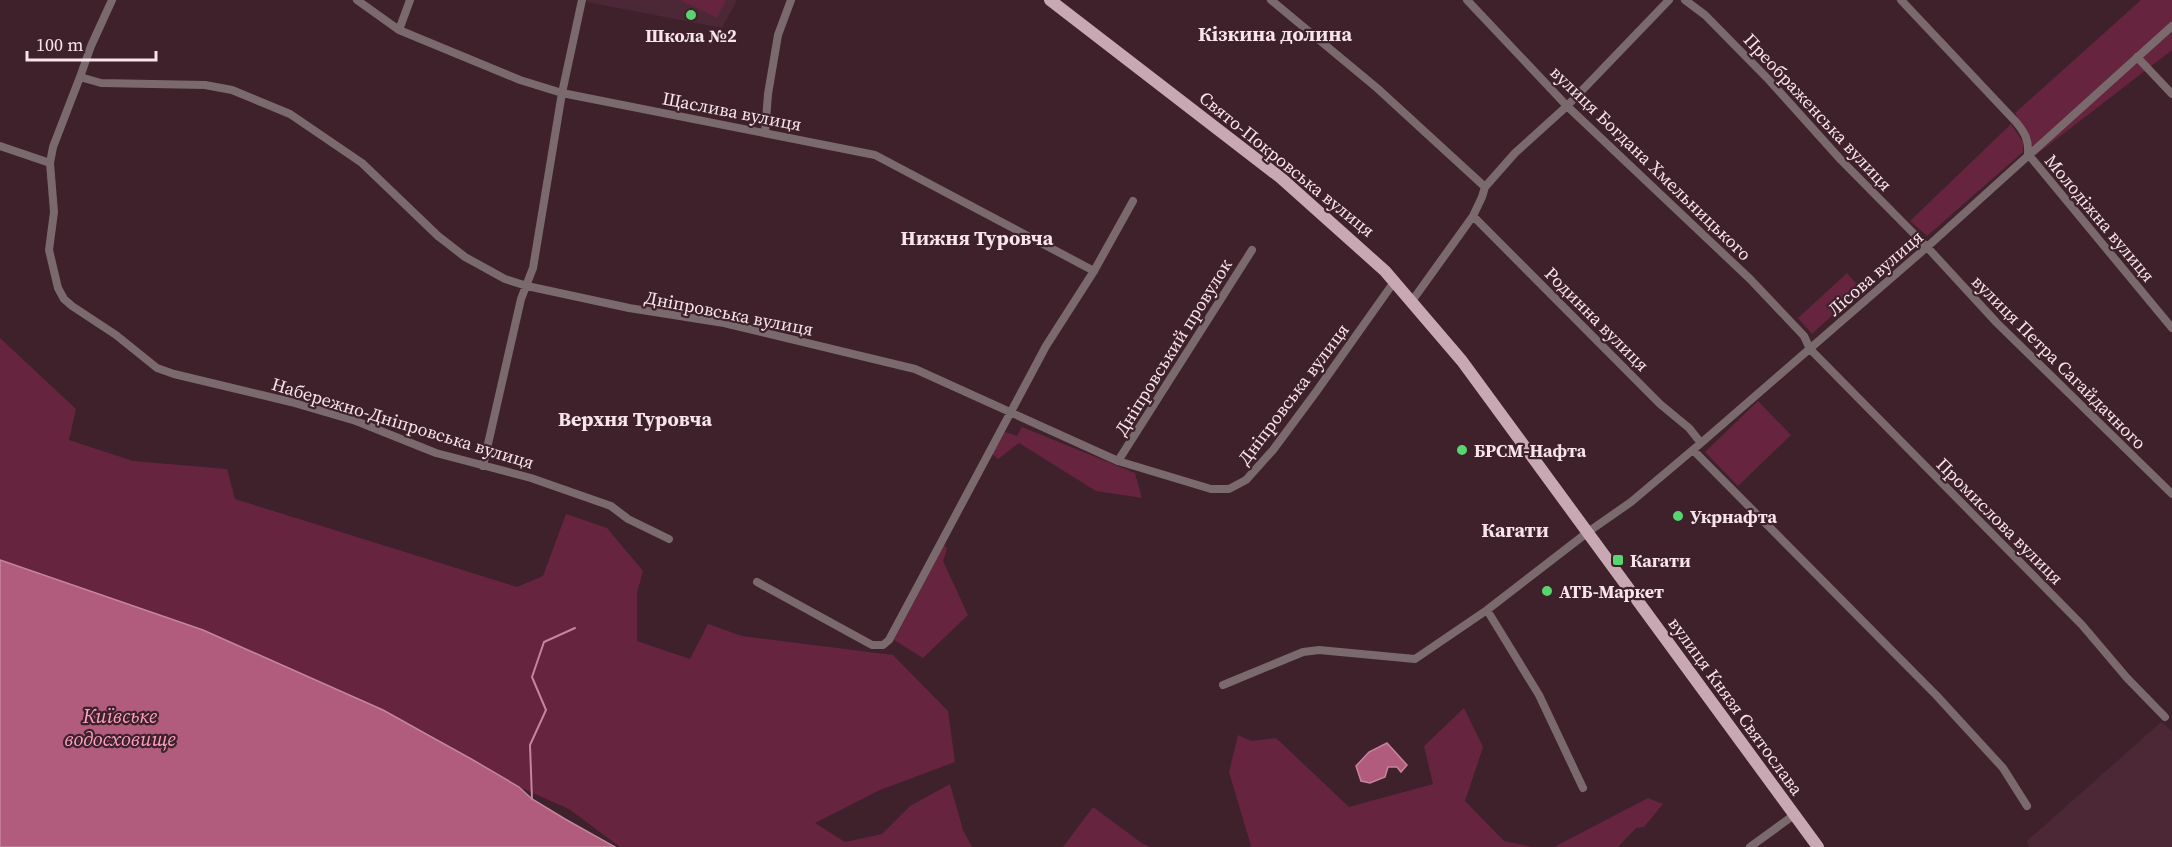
<svg xmlns="http://www.w3.org/2000/svg" width="2172" height="847" viewBox="0 0 2172 847" font-family="'Source Serif 4',serif">
<style>
.built{fill:#4c2836}
.green{fill:#66243f}
.water{fill:#b15c7c;stroke:#c6859d;stroke-width:1.5}
.lines{fill:none;stroke-linecap:round;stroke-linejoin:round}
.stream{stroke:#c6859d;stroke-width:2}
.minor{stroke:#7a6a6e;stroke-width:8}
.primary{stroke:#c8a8b2;stroke-width:12}
.poi-dot{fill:#58d570;stroke:#3e212b;stroke-width:2}
.labels{text-anchor:middle;dominant-baseline:central;stroke-width:4.5;stroke-linejoin:round;paint-order:stroke}
.poi-label{font-size:18px;font-weight:bold;fill:#f8e4ea;stroke:#3e212b;text-anchor:start}
.street-label{font-size:18px;fill:#f8e4ea;stroke:#3e212b}
.neighbourhood-label{font-size:20px;font-weight:bold;fill:#f8e4ea;stroke:#3e212b}
.water-label{font-size:20px;font-style:italic;fill:#ffa2c2;stroke:#3e212b}
</style>
<rect width="100%" height="100%" fill="#3e212b"/>
<!-- built -->
<path class="built" d="M587 0H737L722 28 587 2Z
M2161 722 2172 731V847H2029L2027 841Z"/>
<!-- green -->
<path class="green" d="M680 0H726L717 18Z
M2141 0H2172V50L2037 154 2015 113Z
M2011 124 2023 142V152L1927 236 1910 221Z
M1847 273 1861 289 1812 334 1798 318Z
M0 338 76 409 69 440 133 461 227 469 235 499 517 587 543 576 566 514 607 528 643 571 637 593V641L690 659 708 624 742 636 893 655 948 711 955 762 880 790 815 823 845 842 882 834 910 806 950 784 963 830 972 847H620L569 809 519 787 427 733 342 691 203 630 0 560Z
M1758 401 1791 435 1738 486 1705 452Z
M1022 427 1135 473 1142 498 1096 491 1019 443 998 459 992 454 1005 432 1017 436Z
M944 545 947 549 943 561 968 615 923 658 894 640Z
M1464 708 1483 747 1465 801 1504 841 1533 847H1249L1251 846 1229 772 1238 735 1251 741 1276 738 1349 807 1433 784 1424 746Z
M1648 798 1663 804 1644 827 1636 828 1618 847H1554Z
M1093 807 1143 844 1151 847H1063Z"/>
<!-- water -->
<path class="water" d="M0 560 203 630 383 710 473 760 519 787 532 799 565 819 615 847H0Z
M1387 743 1407 765 1401 772 1397 767H1388L1385 777 1370 783 1361 781 1356 766 1369 752Z"/>
<g class="lines">
<!-- stream -->
<path class="stream" d="M532 799 530 745 546 710 532 677 544 642 575 628"/>
<!-- minor -->
<path class="minor" d="M112 0 91 46 80 77 101 83 205 85 232 90 290 114 362 163 438 236 465 257 505 279 527 286 629 308 724 323 915 369 1118 461 1211 489H1229L1246 480 1273 450 1316 392 1394 282
M357 0 399 30 520 80 562 93 875 155 1094 271
M1271 0 1377 88 1485 187
M1467 0 1567 106 1750 279 1804 336 1810 349 2082 625 2127 678 2165 717
M1685 0 1705 15 1769 80 1841 160 1927 247 1997 323 2172 494
M1901 0 2016 122C2025 133 2029 140 2028 154L2172 328
M399 30 410 0
M2137 57 2172 94
M80 77 53 147 50 163 54 212 49 250 58 288 64 299 72 306 116 335 157 368 174 374 291 402 356 421 436 453 531 478 611 506 628 519 669 539
M765 133 768 94 778 35 791 0
M0 146 50 163
M1473 216 1660 404 1689 428 1701 443
M1412 301 1473 216 1482 197 1485 187 1515 153 1567 106 1669 0
M1693 450 1936 695 2003 768 2027 806
M1118 461 1252 250
M483 466 521 299 533 268 562 93 582 0
M757 582 872 645H883L889 640 1046 346 1094 271 1133 201
M1487 610 1539 695 1583 788
M1223 685 1303 652 1319 650 1415 659 1487 610 1588 532 1631 502 1701 443 1927 247 2172 26
M1750 847 1794 815"/>
<!-- primary -->
<path class="primary" d="M1050 0 1281 178 1385 271 1462 361 1818 847"/>
</g>
<!-- markers -->
<g class="poi-dot">
<circle cx="691" cy="15" r="6"/>
<circle cx="1462" cy="450" r="6"/>
<circle cx="1678" cy="516" r="6"/>
<rect x="1612" y="554" width="12" height="12" rx="3"/>
<circle cx="1547" cy="591" r="6"/>
</g>
<g class="labels">
<!-- poi labels -->
<g class="poi-label">
<text x="691" y="35" text-anchor="middle">Школа №2</text>
<text x="1474" y="450">БРСМ-Нафта</text>
<text x="1690" y="516">Укрнафта</text>
<text x="1630" y="560">Кагати</text>
<text x="1559" y="591">АТБ-Маркет</text>
</g>
<!-- street labels -->
<g class="street-label">
<text transform="translate(732 111) rotate(11)">Щаслива вулиця</text>
<text transform="translate(1818 112) rotate(47)">Преображенська вулиця</text>
<text transform="translate(1651 163) rotate(44)">вулиця Богдана Хмельницького</text>
<text transform="translate(1287 164) rotate(39)">Свято-Покровська вулиця</text>
<text transform="translate(2100 218) rotate(50)">Молодіжна вулиця</text>
<text transform="translate(1875 273) rotate(-41)">Лісова вулиця</text>
<text transform="translate(729 313) rotate(11)">Дніпровська вулиця</text>
<text transform="translate(1597 319) rotate(45)">Родинна вулиця</text>
<text transform="translate(1173 347) rotate(-58)">Дніпровський провулок</text>
<text transform="translate(2059 362) rotate(45)">вулиця Петра Сагайдачного</text>
<text transform="translate(1293 394) rotate(-53)">Дніпровська вулиця</text>
<text transform="translate(403 423) rotate(17)">Набережно-Дніпровська вулиця</text>
<text transform="translate(2000 521) rotate(45)">Промислова вулиця</text>
<text transform="translate(1736 706) rotate(54)">вулиця Князя Святослава</text>
</g>
<!-- neighbourhood labels -->
<g class="neighbourhood-label">
<text x="1275" y="34">Кізкина долина</text>
<text x="977" y="238">Нижня Туровча</text>
<text x="635" y="419">Верхня Туровча</text>
<text x="1515" y="530">Кагати</text>
</g>
<!-- water labels -->
<g class="water-label">
<text x="120" y="716">Київське<tspan x="120" dy="23">водосховище</tspan></text>
</g>
</g>
<!-- scale -->
<path d="M27 51v9h129v-9" fill="none" stroke="#f8e4ea" stroke-width="3"/>
<text x="36" y="51" font-size="18" fill="#f8e4ea" stroke="#3e212b" stroke-width="4.5" paint-order="stroke">100 m</text>
</svg>
